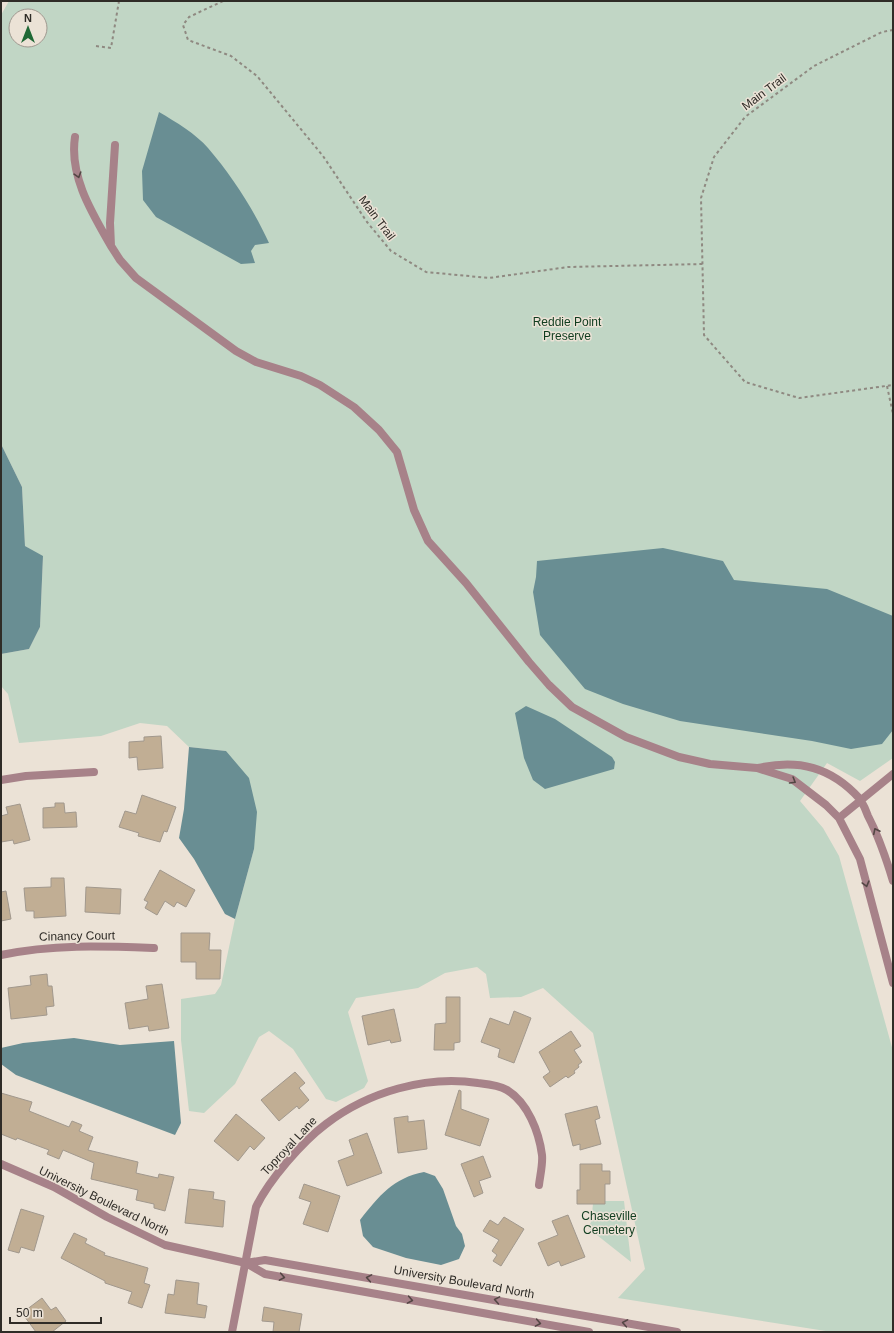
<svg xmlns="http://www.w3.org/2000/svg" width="894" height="1333" viewBox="0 0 894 1333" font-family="Arial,sans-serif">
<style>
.green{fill:#c1d6c5;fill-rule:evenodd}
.water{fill:#698e93}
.building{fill:#c1ae94;stroke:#a1988d}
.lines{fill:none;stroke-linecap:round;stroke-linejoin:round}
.path{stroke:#8f8981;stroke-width:2;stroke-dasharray:3 3;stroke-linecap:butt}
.street{stroke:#a78289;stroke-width:8}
.oneway{stroke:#534644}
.labels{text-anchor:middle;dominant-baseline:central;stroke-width:3;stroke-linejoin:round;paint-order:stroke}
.street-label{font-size:12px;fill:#2f2c27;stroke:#ebe2d6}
.park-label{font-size:12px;fill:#103d1f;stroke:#ebe2d6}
</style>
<rect width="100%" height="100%" fill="#ebe2d6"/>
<!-- green -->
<path class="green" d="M9 1H893V758L860 781 827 763 800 801 823 828 839 856 893 1051V1332H832L618 1298 645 1269 593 1033 543 988 521 997 490 998 486 974 477 967 445 973 418 988 356 998 348 1012 368 1081 364 1088 336 1102 326 1099 293 1049 269 1031 259 1037 235 1084 204 1113 189 1111 181 1040V999L215 994 221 985 235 919 254 849 226 751 189 747 167 726 140 723 101 736 19 743 8 694 1 686V654L29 649 40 627 43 557 25 546 22 487 1 444V15ZM16 16H40V40H16Z
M605 1201H624L631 1262 588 1228 591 1222 593 1204H605Z"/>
<!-- water -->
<path class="water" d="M159 112C176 122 196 134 208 148 232 176 254 210 269 243L255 245 251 251 255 263 241 264 156 217 143 200 142 171Z
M1 444 22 487 25 546 43 556 40 627 29 649 1 654Z
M663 548 723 561 734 580 827 589 893 616V730L882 744 851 749 812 741 680 721 623 704 585 689 540 635 533 592 536 577 537 561Z
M526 706 555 719 612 757 615 762 614 769 545 789 533 780 524 758 515 713Z
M189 747 226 751 249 778 257 812 254 849 235 919 225 914 194 859 179 838 184 809Z
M74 1038 120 1045 174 1041 181 1123 175 1135 16 1075 1 1064V1048L23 1043Z
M424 1172 435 1176 443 1189 456 1226 462 1234 465 1246 459 1259 441 1265 406 1258 373 1247 363 1236 360 1220C379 1196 393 1178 424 1172Z"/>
<!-- building -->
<path class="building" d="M161 736 163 768 138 770 137 757 129 758V742L144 741V737Z
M142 795 176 807 167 832 164 831 160 842 138 836 139 833 119 827 125 811 136 814Z
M55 803H64L65 813 76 812 77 827 43 828V808L55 807Z
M20 804 30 840 14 844 13 840 1 842V816L8 814 6 807Z
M160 870 195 890 186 907 177 902 174 907 165 901 157 915 145 908 148 902 144 900Z
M51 878H64L66 916 34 918V911H26L24 888 51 887Z
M86 887 121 889 120 914 85 912Z
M6 891 11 919 1 921V892Z
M181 933H210L209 950H221L220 979H196V962H181Z
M47 974 48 986H52L54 1006 46 1007 47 1015 11 1019 8 988 31 985 30 976Z
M162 984 169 1028 149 1031 148 1026 129 1029 125 1003 148 999 146 986Z
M446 997H460V1042L454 1043V1050H434L435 1024 446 1023Z
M394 1009 401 1041 391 1043 390 1040 368 1045 362 1016Z
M514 1011 531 1018 514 1063 498 1057 500 1049 481 1042 490 1018 509 1025Z
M571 1031 581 1046 574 1050 582 1062 578 1065 579 1067 574 1071 575 1073 568 1078 566 1076 550 1087 543 1077 550 1072 539 1052Z
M295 1072 305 1083 299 1088 309 1100 299 1109 297 1106 279 1121 261 1100Z
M459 1090 461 1091V1109L489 1119 480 1146 445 1135Z
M1 1093 32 1102 29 1111 69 1127 72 1121 82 1125 79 1131 93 1137 88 1150 138 1162 136 1173 158 1178 159 1174 174 1177 165 1211 154 1208V1204L136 1200 138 1190 91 1179 94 1163 63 1150 59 1159 47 1154 49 1150 17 1138 16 1140 1 1134Z
M597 1106 600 1118 595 1120 601 1144 580 1150V1144L573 1146 565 1114Z
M236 1114 265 1138 254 1150 250 1146 238 1161 214 1141Z
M408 1116V1122L424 1120 427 1149 398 1153 394 1118Z
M367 1133 382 1173 347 1186 338 1161 354 1155 349 1140Z
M483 1156 491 1177 479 1181 483 1193 474 1197 461 1164Z
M580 1164H602V1171H610V1184H605V1204H577V1190H580Z
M304 1184 340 1196 328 1232 303 1224 311 1202 299 1198Z
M189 1189 214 1192 213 1199 225 1201 223 1227 185 1223Z
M21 1209 44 1216 34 1251 21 1247 19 1253 8 1250Z
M568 1215 585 1257 561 1266 559 1261 548 1266 538 1243 558 1235 552 1221Z
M504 1217 524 1229 501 1266 493 1261 497 1255 492 1251 499 1240 483 1231 490 1220 498 1225Z
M74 1233 87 1239 85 1243 105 1253 104 1255 148 1268 144 1283 150 1285 142 1308 128 1303 132 1292 105 1283V1281L61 1258Z
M176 1280 199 1283 197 1304 207 1306 205 1318 165 1313 168 1294 174 1295Z
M42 1298 51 1310 56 1307 66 1321 52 1332H36L22 1313Z
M264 1307 302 1314 299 1332H273L274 1322 262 1321Z"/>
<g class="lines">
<!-- path -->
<path class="path" d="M223 1 189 17 183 25 188 40 231 56 257 76 323 156 367 222 391 251 426 272 489 278 568 267 703 264
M893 30 882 32 814 66 745 117 714 157 701 198 704 335 745 382 799 398 893 385
M96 46 111 48 119 1
M887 386 893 414"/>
<!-- street -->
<path class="street" d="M75 137C69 176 92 213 111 246L110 223 115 145
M111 246 120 260 136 278 236 351 256 362 301 376 320 385 354 407 379 430 397 452 414 510 428 541 466 583 529 662 549 685 572 707 626 737 679 757 710 764 757 768 792 779 826 805 839 818 860 859 893 983
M758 768C799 759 831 767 860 799 863 804 866 810 868 816 879 837 886 858 893 881
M1 780 26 776 94 772
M839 818 893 774
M1 955C52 944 102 946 154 948
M1 1164 54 1187 107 1217 165 1245 246 1263 265 1274 589 1332
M246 1263 265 1260 677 1332
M232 1332 256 1207C269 1180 302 1142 326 1124 368 1092 426 1075 478 1083 487 1084 499 1085 507 1090 528 1103 539 1132 542 1155 543 1164 540 1176 539 1185"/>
</g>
<!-- one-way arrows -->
<defs><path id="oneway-chevron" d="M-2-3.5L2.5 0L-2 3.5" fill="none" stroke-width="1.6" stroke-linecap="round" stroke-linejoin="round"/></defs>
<g class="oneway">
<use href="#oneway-chevron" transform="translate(78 175) rotate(73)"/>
<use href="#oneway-chevron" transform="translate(793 781) rotate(31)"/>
<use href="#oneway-chevron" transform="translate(876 831) rotate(-116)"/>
<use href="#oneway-chevron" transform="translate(866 884) rotate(75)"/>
<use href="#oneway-chevron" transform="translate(282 1277) rotate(10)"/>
<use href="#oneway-chevron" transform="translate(369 1278) rotate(-170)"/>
<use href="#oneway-chevron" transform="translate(410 1300) rotate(10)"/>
<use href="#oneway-chevron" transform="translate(497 1300) rotate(-170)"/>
<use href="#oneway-chevron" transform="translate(538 1323) rotate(10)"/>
<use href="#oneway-chevron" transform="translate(625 1323) rotate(-170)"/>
</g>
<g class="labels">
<!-- street labels -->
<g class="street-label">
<text transform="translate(764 92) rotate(-37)">Main Trail</text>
<text transform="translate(377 218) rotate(53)">Main Trail</text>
<text transform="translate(77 936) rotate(-1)">Cinancy Court</text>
<text transform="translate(289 1146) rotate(-47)">Toproyal Lane</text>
<text transform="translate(104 1201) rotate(26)">University Boulevard North</text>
<text transform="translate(464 1282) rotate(10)">University Boulevard North</text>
</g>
<!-- park labels -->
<g class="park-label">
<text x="567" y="322">Reddie Point<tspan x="567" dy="14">Preserve</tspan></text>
<text x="609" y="1216">Chaseville<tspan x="609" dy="14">Cemetery</tspan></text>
</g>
</g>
<!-- border -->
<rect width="894" height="1333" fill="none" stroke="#2f2c27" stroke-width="4"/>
<!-- north arrow -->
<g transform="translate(28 28)"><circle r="19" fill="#ebe2d6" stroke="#a09990"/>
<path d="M0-3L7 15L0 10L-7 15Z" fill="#1f6835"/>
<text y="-6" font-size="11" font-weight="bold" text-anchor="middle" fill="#2f2c27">N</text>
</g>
<!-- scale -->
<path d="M10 1317v6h91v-6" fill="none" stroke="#2f2c27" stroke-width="2"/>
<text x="16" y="1317" font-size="12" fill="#2f2c27" stroke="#ebe2d6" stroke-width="3" paint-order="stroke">50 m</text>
</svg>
